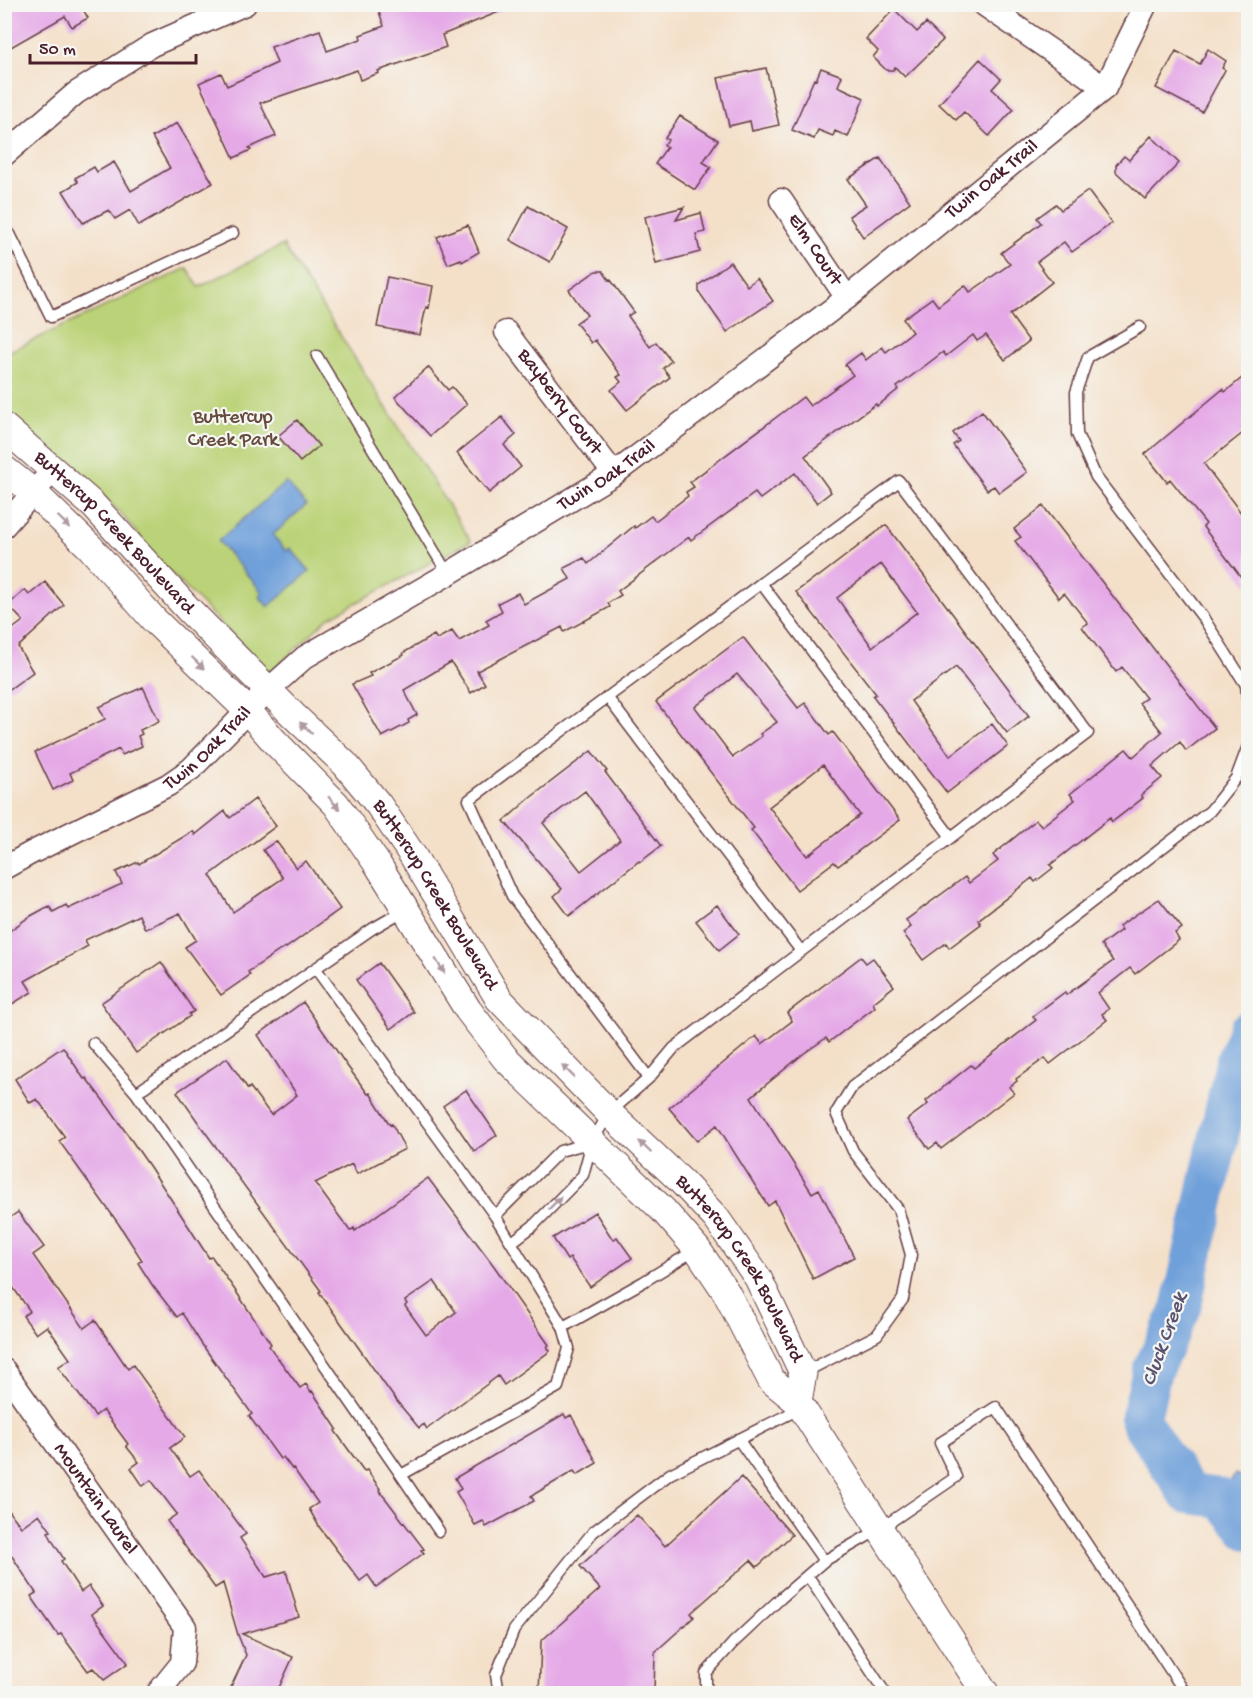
<svg xmlns="http://www.w3.org/2000/svg" width="1253" height="1698" viewBox="0 0 1253 1698" font-family="'Gochi Hand',sans-serif">
<style>
.green{fill:#bbd378;stroke:#827952;stroke-width:1.5}
.water{fill:#70a0da;stroke:#5d6082;stroke-width:1.5}
.lines{fill:none;stroke-linecap:round;stroke-linejoin:round}
.river{stroke:#70a0da;stroke-width:40}
.building{fill:#e5a9e7;fill-rule:evenodd}
.service-casing{stroke:#643c43;stroke-width:13}
.minor-casing{stroke:#643c43;stroke-width:25}
.tertiary-casing{stroke:#643c43;stroke-width:29}
.service{stroke:#fff;stroke-width:10}
.minor{stroke:#fff;stroke-width:22}
.tertiary{stroke:#fff;stroke-width:27}
.oneway{fill:#ae9aa0}
.labels{text-anchor:middle;dominant-baseline:central;stroke-width:4.5;stroke-linejoin:round;paint-order:stroke}
.street-label{font-size:20px;fill:#4a1f2b;stroke:#f6f6f2}
.park-label{font-size:20px;fill:#664c3e;stroke:#f6f6f2}
.water-label{font-size:21px;font-style:italic;fill:#595371;stroke:#f6f6f2}
</style>
<rect width="100%" height="100%" fill="#f6f6f2"/>
<filter id="ink" filterUnits="userSpaceOnUse"><feTurbulence type="fractalNoise" baseFrequency=".0167" numOctaves="2"/><feDisplacementMap in="SourceGraphic" scale="12" xChannelSelector="R" yChannelSelector="G"/><feConvolveMatrix kernelMatrix="1 2 1 2 8 2 1 2 1" color-interpolation-filters="sRGB"/></filter>
<filter id="wash" filterUnits="userSpaceOnUse"><feTurbulence type="fractalNoise" baseFrequency=".008" numOctaves="4" result="noise"/><feDisplacementMap in="SourceGraphic" scale="24" xChannelSelector="R" yChannelSelector="G"/><feGaussianBlur stdDeviation="1.35" result="paint"/><feColorMatrix in="noise" values="0 0 0 0 0 0 0 0 0 0 0 0 0 0 0 0 0 1.4 0 .05"/><feComposite in="paint" operator="in"/></filter>
<g filter="url(#wash)">
<rect width="100%" height="100%" fill="#f4e0c9"/>
<!-- green -->
<path class="green" d="M283 245 471 541 328 618 270 673 165 567 121 514 88 480 5 411 4 354 187 268 199 287Z"/>
<!-- water -->
<path class="water" d="M286 482 306 505 273 535 286 551 290 548 310 571 268 607 259 596 262 592 218 541Z
M1235 1474 1248 1480V1545L1221 1498Z"/>
<g class="lines">
<!-- river -->
<path class="river" d="M1248 1031 1235 1063 1181 1309 1152 1371 1140 1421 1189 1494 1221 1498 1248 1530"/>
</g>
<g id="blocks">
<!-- building -->
<path class="building" d="M4 4H84L81 6 88 18 72 27 65 16 4 51Z
M390 4 516 5 442 35 446 47 378 71 379 73 360 80 357 70 260 103 276 136 249 148 251 150 234 158 199 83 221 73 227 86 277 63 271 47 320 30 327 51 361 39 360 35 384 26 378 9Z
M894 9 917 32 926 23 943 40 905 77 895 67 893 70H886L873 57 878 51 866 39Z
M1208 49 1226 61 1222 68 1225 70 1202 112 1156 88 1176 51 1200 64Z
M980 59 1001 79 992 89 1014 109 989 136 964 112 956 120 939 104Z
M766 68 779 125 752 131 750 121 729 126 718 78Z
M821 68 842 76 838 86 864 98 848 137 835 131 833 136 818 130 814 139 792 130 814 79 816 80Z
M680 116 718 140 703 162 711 167 695 190 655 164 667 147 664 145 668 140 665 138Z
M177 123 213 183 139 226 130 210 115 219 109 210 83 223 63 191 78 182 75 178 94 167 97 172 114 162 131 191 170 168 152 137Z
M1151 136 1179 163 1145 199 1116 172V165L1124 156 1129 160Z
M880 158 910 202 863 237 849 216 866 205 848 179Z
M1088 191 1112 223 1072 252 1064 242 1037 262 1052 282 1010 315 1029 341 1005 360 986 335 977 341 973 335 946 356 943 352 897 387 899 389 877 406 876 404 805 456 831 492 817 503 795 473 760 499 755 493 691 540 689 537 618 591 621 595 608 603 610 607 564 632 562 627 477 671 485 684 471 693 451 662 404 690 417 715 408 720 409 723 382 737 352 684 371 676 369 673 404 655 403 653 434 635 437 639 452 631 459 641 489 625 486 620 502 611 498 603 518 593 524 604 570 579 564 568 584 558 588 564 634 526 635 528 651 516 655 521 688 496 686 492 694 487 690 482 778 416 803 397 810 406 853 375 845 365 861 353 866 360 882 347 886 352 912 332 903 319 932 298 938 306 965 285 970 292 1010 264 1001 253 1041 223 1037 218 1056 204 1061 210Z
M528 206 568 229 550 262 510 240Z
M684 207 676 220 701 213 705 232 696 234 700 252 656 264 645 217Z
M468 225 479 252 462 262 461 259 448 264 437 237Z
M730 262 747 286 757 278 773 301 727 332 699 292V285Z
M596 271H603L609 280 610 279 634 312 628 316 650 347 656 342 671 361 663 368 670 377 627 410 611 390 621 382 617 377 621 375 595 340 591 343 576 323 587 315 569 290Z
M387 277 433 286 429 308 426 307 420 335 377 327Z
M428 367 448 390 452 387 467 404 430 436 395 397Z
M1248 373V429L1204 464 1248 522V586L1203 527 1206 524 1170 479 1167 482 1145 454 1223 389 1225 392Z
M982 411 1027 472 999 493 994 486 987 490 953 445 959 441 953 433Z
M502 417 516 435 504 445 521 467 489 493 457 453Z
M297 420 319 446 300 462 278 436Z
M1043 506 1215 728 1186 751 1180 742 1152 766 1162 778 1141 795 1143 798 1112 822 1110 818 1050 865 1053 868 1035 882 1032 878 978 920 981 924 949 948 946 943 923 960 903 933 911 927 906 920 965 877 969 883 998 861 993 855 1036 820 1042 826 1075 800 1070 794 1126 749 1133 757 1162 732 1139 703 1146 698 1122 667 1116 672 1082 627 1088 623 1064 593 1059 598 1015 541 1021 537 1014 529Z
M886 525 1029 716 1007 733 956 667 911 701 950 756 992 724 1008 746 947 793 873 696 876 694 796 592 817 576 818 577ZM881 564 917 612 872 647 837 598Z
M45 582 64 605 18 647 33 672 4 693V629L7 633 23 621 8 605 25 590 29 595Z
M743 637 798 708 805 703 829 735 833 732 900 820 838 866 834 862 797 890 751 830 754 828 656 702ZM737 674 777 722 760 734 762 736 733 757 695 707ZM823 765 860 815 807 856 769 807Z
M143 687 159 721 140 730 142 734 138 736 142 746 122 755 119 749 70 773 73 780 53 790 35 752 105 719 99 707Z
M591 751 607 771 605 772 661 846 640 862 639 861 569 916 554 896 562 889 504 821 530 798ZM585 791 620 840 581 871 543 823Z
M255 799 276 826 210 875 233 912 283 878 263 850 276 841 296 868 306 861 340 909 286 948 285 947 248 972 250 975 221 995 185 947 196 940 180 913 145 929 139 915 85 940 88 946 25 981 32 992 4 1009V935L29 917 49 906 53 912 66 905 68 909 122 884 116 872 138 862 139 864 193 831 195 835 225 811 230 818Z
M1159 899 1182 928 1175 933 1179 940 1135 974 1130 968 1098 993 1109 1009 1102 1014 1107 1020 1050 1064 1045 1058 1016 1079 1017 1081 1009 1087 1014 1093 941 1149 937 1143 929 1149 907 1120 928 1104 926 1101 971 1065 974 1068 1036 1020 1033 1016 1065 992 1066 995 1113 961 1101 945 1121 930 1119 926Z
M717 905 739 934 719 950 696 921Z
M861 957 866 963 873 958 894 986 873 1003 875 1007 829 1042 826 1038 803 1054 751 1097 812 1193 819 1189 854 1257 813 1279 775 1201 768 1206 717 1125 697 1141 669 1108 756 1036 762 1044 792 1021 787 1013Z
M161 962 194 1011 189 1014 190 1016 136 1053 101 1003Z
M379 963 414 1012 391 1029 356 980Z
M303 1002 345 1063 368 1094 370 1093 390 1125 392 1124 405 1149 357 1174 352 1164 315 1183 350 1231 354 1228 355 1231 428 1178 494 1266 549 1345 547 1347 550 1351 504 1385 498 1376 427 1429 424 1424 419 1428 395 1399 336 1316 319 1292 321 1291 200 1125 177 1092 227 1058 248 1089 250 1087 271 1115 297 1095 258 1035ZM434 1281 456 1312 426 1335 405 1306 407 1304 405 1301Z
M63 1047 84 1079 86 1078 109 1108 150 1167 209 1258 212 1257 239 1296 271 1344 269 1346 300 1388 306 1384 311 1392 312 1391 337 1429 335 1431 364 1471 367 1470 380 1489 379 1490 424 1549 421 1550 424 1553 376 1587 368 1575 360 1581 320 1528 309 1509 318 1503 293 1468 292 1469 283 1457 280 1459 249 1416 252 1414 201 1343 182 1313 177 1317 153 1286 138 1263 142 1260 118 1223 59 1141 65 1137 37 1099 30 1103 15 1079Z
M466 1090 497 1135 474 1151 443 1106Z
M18 1212 44 1247 33 1255 84 1328 95 1320 128 1369 133 1365 185 1437 170 1448 190 1476 199 1470 246 1534 240 1538 266 1577 286 1571 299 1617 242 1634 293 1657 276 1694H245L231 1687 246 1655 238 1635 223 1583 215 1588 167 1521 177 1514 151 1480 143 1486 131 1468 139 1462 126 1446 128 1444 103 1410 95 1416 58 1367 70 1359 47 1326 36 1334 23 1316 30 1311 4 1275V1222Z
M595 1212 613 1240 617 1237 632 1258 590 1287 570 1258 567 1260 553 1238Z
M564 1414 566 1418 571 1415 597 1463 577 1475 574 1471 572 1472 531 1496 534 1501 486 1527 483 1521 475 1525 456 1492 461 1489 455 1478Z
M741 1477 792 1535 757 1567 751 1560 691 1613 694 1617 655 1652 654 1694H539L541 1641 600 1589 580 1566 637 1515 665 1546Z
M4 1504 21 1527 39 1514 51 1531 48 1532 53 1542 64 1559 61 1561 81 1592 89 1586 103 1606 92 1614 128 1663 104 1680 93 1668 88 1671 61 1634 58 1635 31 1596 36 1593 4 1544Z"/>
</g>
</g>
<g filter="url(#ink)">
<use href="#blocks" fill-opacity="0" stroke="#643c43" stroke-width="1.5"/>
<g class="lines">
<defs>
<path id="service" d="M4 231 10 234 51 317 233 233
M1140 327 1088 357 1076 392 1077 434 1096 477 1204 619 1246 685 1248 705
M317 356 448 574
M761 583 951 837
M607 697 801 951
M316 969 495 1216 563 1327 569 1348 558 1387 401 1475 136 1093 372 929 405 910
M93 1043 136 1093
M495 1216 560 1151 589 1143
M512 1242 533 1226 583 1175 592 1142 609 1113 649 1078 674 1048 1088 733 899 481 469 800 512 896 649 1078
M563 1327 643 1282 697 1249
M803 1373 877 1335 903 1299 911 1255 898 1209 853 1151 836 1113 852 1087 1210 811 1236 778 1248 746
M738 1439 824 1561
M401 1475 439 1531
M808 1576 886 1694
M499 1694 496 1675 514 1630 593 1532 670 1474 801 1408
M706 1694V1673L733 1643 781 1598 824 1561 880 1529 956 1477 940 1443 996 1407 1186 1694"/>
<g id="minor">
<path d="M983 4 1105 88"/>
<path d="M4 155 76 93 152 45 245 4"/>
<path id="s1" d="M781 200 847 298"/>
<path id="s2" d="M506 332 614 474"/>
<path d="M4 526 54 469"/>
<path id="s3" d="M4 868 31 853 168 785 191 769 268 690 305 657 448 574 614 474 847 298 1105 88 1146 4"/>
<path id="s4" d="M4 1370 185 1627 182 1663 157 1694"/>
</g>
<g id="tertiary">
<path id="s5" d="M4 427 93 505 188 609 293 715 345 764 378 804 413 856 499 999 609 1113 681 1181 716 1218 758 1278 803 1373 798 1402"/>
<path d="M4 469 33 492 90 547 154 620 248 711 274 741 336 804 378 865 468 1010 505 1058 664 1211 697 1249 726 1292 771 1380 798 1402 986 1694"/>
</g>
</defs>
<!-- service casing -->
<use href="#service" class="service-casing"/>
<!-- minor casing -->
<use href="#minor" class="minor-casing"/>
<!-- tertiary casing -->
<use href="#tertiary" class="tertiary-casing"/>
<!-- service -->
<use href="#service" class="service"/>
<!-- minor -->
<use href="#minor" class="minor"/>
<!-- tertiary -->
<use href="#tertiary" class="tertiary"/>
</g>
<!-- one-way arrows -->
<defs><path id="oneway-solid" d="M-6-.8H1V-3.2L6.5 0L1 3.2V.8H-6Z" transform="scale(1.5)"/></defs>
<g class="oneway">
<use href="#oneway-solid" transform="translate(64 522) rotate(44)"/>
<use href="#oneway-solid" transform="translate(198 663) rotate(44)"/>
<use href="#oneway-solid" transform="translate(306 728) rotate(-137)"/>
<use href="#oneway-solid" transform="translate(334 803) rotate(49)"/>
<use href="#oneway-solid" transform="translate(440 966) rotate(58)"/>
<use href="#oneway-solid" transform="translate(568 1071) rotate(-135)"/>
<use href="#oneway-solid" transform="translate(645 1147) rotate(-136)"/>
<use href="#oneway-solid" transform="translate(555 1203) rotate(-45)"/>
</g>
</g>
<g class="labels">
<!-- street labels -->
<g class="street-label">
<text stroke="none"><textPath href="#s3" startOffset="1210">Twin Oak Trail</textPath></text>
<text stroke="none"><textPath href="#s1" startOffset="60">Elm Court</textPath></text>
<text stroke="none"><textPath href="#s2" startOffset="88">Bayberry Court</textPath></text>
<text stroke="none"><textPath href="#s3" startOffset="724">Twin Oak Trail</textPath></text>
<text stroke="none"><textPath href="#s5" startOffset="153">Buttercup Creek Boulevard</textPath></text>
<text stroke="none"><textPath href="#s3" startOffset="238">Twin Oak Trail</textPath></text>
<text stroke="none"><textPath href="#s5" startOffset="639">Buttercup Creek Boulevard</textPath></text>
<text stroke="none"><textPath href="#s5" startOffset="1125">Buttercup Creek Boulevard</textPath></text>
<text stroke="none"><textPath href="#s4" startOffset="158">Mountain Laurel</textPath></text>
</g>
<!-- park labels -->
<g class="park-label">
<text x="233" y="418">Buttercup<tspan x="233" dy="23">Creek Park</tspan></text>
</g>
<!-- water labels -->
<g class="water-label">
<text transform="translate(1166 1340) rotate(-70)">Cluck Creek</text>
</g>
</g>
<!-- margin -->
<rect width="1253" height="1698" fill="none" stroke="#f6f6f2" stroke-width="24"/>
<!-- scale -->
<path d="M30 54v9h166v-9" fill="none" stroke="#4a1f2b" stroke-width="3"/>
<text x="39" y="54" font-size="18" fill="#4a1f2b" stroke="#f6f6f2" stroke-width="4.5" paint-order="stroke">50 m</text>
</svg>
